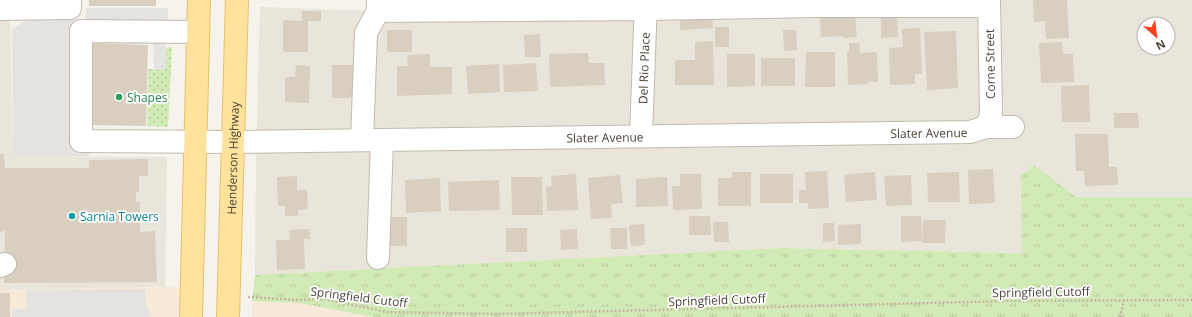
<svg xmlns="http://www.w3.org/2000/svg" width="1192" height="317" viewBox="0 0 1192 317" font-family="'Open Sans',sans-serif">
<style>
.residential{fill:#eae5da;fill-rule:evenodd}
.commercial{fill:#f7ead8}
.grass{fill:url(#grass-dots)}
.park{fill:url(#park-tufts)}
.parking{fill:#e5e3e0}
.building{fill:#d8cfc1}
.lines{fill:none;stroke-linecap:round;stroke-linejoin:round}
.minor-casing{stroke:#c2bbae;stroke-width:24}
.major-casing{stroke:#e6c16a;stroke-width:24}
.path{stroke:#c4b79f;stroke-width:2.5;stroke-dasharray:2 2;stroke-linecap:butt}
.minor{stroke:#fff;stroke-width:22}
.major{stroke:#ffe39c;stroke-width:22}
.leisure-dot{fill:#2e9e5b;stroke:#fff;stroke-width:1.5}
.culture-dot{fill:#0f9aa8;stroke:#fff;stroke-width:1.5}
.labels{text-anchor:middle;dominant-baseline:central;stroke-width:3.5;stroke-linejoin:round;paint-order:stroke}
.street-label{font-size:12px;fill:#4b4439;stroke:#fff}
.leisure-label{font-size:12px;fill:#27864d;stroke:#fff;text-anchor:start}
.culture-label{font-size:12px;fill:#0d838f;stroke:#fff;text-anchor:start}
</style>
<defs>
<pattern id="grass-dots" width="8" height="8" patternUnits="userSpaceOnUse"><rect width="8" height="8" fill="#d2eab5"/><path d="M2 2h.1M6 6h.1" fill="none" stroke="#b6ca9c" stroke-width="1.8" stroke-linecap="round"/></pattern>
<pattern id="park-tufts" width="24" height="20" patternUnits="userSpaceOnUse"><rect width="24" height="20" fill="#d2eab5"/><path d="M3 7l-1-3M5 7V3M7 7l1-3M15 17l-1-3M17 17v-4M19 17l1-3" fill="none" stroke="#b6ca9c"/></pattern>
</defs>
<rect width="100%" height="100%" fill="#f6f3ec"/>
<!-- residential -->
<path class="residential" d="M0 0 10 17 13 156 167 157 165 287 0 290Z
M530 0H1192V197H1076L1034 165 1021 175 1023 253 779 248 255 275 256 162 260 7 378 11ZM1144 24H1168V48H1144Z"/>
<!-- commercial -->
<path class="commercial" d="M182 287V317H0V290Z
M252 301 299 303 373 317H252Z"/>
<!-- grass -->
<path class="grass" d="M172 47 168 127 147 126 148 69 165 70 166 48Z"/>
<!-- park -->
<path class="park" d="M1034 165 1076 197H1192V317H373L299 303 252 301 255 275 779 248 1022 253 1021 175Z"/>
<!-- parking -->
<path class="parking" d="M86 8H168L165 70H154L153 44 93 43 89 156H13L12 29 27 20H85Z
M145 289 146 304 152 317H12V309H26V290Z"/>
<!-- building -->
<path class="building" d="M89 0H156V6H89Z
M1033 0H1067L1069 38 1046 39 1045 21 1034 22Z
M302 11H321V21H308V52H283V20L302 21Z
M712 14 713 28 680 30V16Z
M881 15H897L898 37 881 38Z
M855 16 857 37 843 38V36L821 37 820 18Z
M715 27H729V47H715Z
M920 28 922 74H915V84L890 85 889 48 903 47 902 29Z
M387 30H412V52H387Z
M783 30H796L797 50 784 51Z
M956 31 958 88 927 90 924 32Z
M540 34 541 57H525L524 35Z
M713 41 714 85H675V60H695V42Z
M1062 42 1063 54H1073L1074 82 1041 83 1039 43Z
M93 43 148 45 146 126 91 125Z
M849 43H859L860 53 877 52 878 82H868V84L848 85 847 52 849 51Z
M806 52H835V87H805Z
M588 53 589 63H604L605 85 550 87 549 54Z
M430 54V67H452V94L397 96V66H408L407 55Z
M727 54H755V86L727 87Z
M761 58H795V86H761Z
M536 63 538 91 504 92 503 65Z
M499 64 500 92 468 94 466 66Z
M296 65 310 66 309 103 285 102V77H295Z
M332 65H355V98H332Z
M1089 85 1090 122H1062L1061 86Z
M1114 113H1138L1139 128H1114Z
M1075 134H1108L1109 167H1117L1118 185 1085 186 1084 171H1076Z
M0 154H4L5 168H89V160L148 159V176H139V192H136V202H140V232L155 231 157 282 4 283 5 231 0 232Z
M993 169 995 203 969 204 968 170Z
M827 171 829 208 808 209V203H799V190H806L805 172Z
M732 172H751V206H718V178H731Z
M875 172 877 200 846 202 844 175Z
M959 172 960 202H928L927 173Z
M576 174 578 210 547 211 546 187 552 186 551 176Z
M680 174H701L702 209 673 210 672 186H680Z
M760 174H793V203H760Z
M620 175 623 203 611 204 612 218 591 219 588 178Z
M911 175 912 205 886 206 884 176Z
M297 176V190H307L308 209 298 210V216H285V206H278L277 177Z
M511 177H542L543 215H512Z
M667 177 668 206 636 207V179Z
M440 178 441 211 406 213 405 180Z
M499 180 500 210 449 211 448 182Z
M689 216H710L711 235H689Z
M901 216H921L922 241 901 242Z
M390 217H407V246H390Z
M923 220H946L945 243H922Z
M713 222H728L729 242H714Z
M823 223H834L835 241 823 242Z
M644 224 645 245 631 246 629 225Z
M861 224V244L838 245V225Z
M506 228H527V252H506Z
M610 228H627V249H611Z
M310 229V239H304L305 269 277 270 276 240H290L289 230Z
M577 229 578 249 561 250 560 230Z
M0 293H10V317H0Z"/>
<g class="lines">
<defs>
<g id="minor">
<path d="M378 0V11L646 9 816 6H989"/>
<path d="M0 9 70 8V0"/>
<path id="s1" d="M198 32 81 31V141L233 142 970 132 986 127H1013"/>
<path d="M986 127 991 115 989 0"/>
<path id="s2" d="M641 136 646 0"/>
<path d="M362 140 366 33 378 11"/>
<path d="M378 258 382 140"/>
<path d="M0 266 5 264"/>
</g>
<g id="major">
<path d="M191 317 199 0"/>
<path id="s3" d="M228 317 237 0"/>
</g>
</defs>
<!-- minor casing -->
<use href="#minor" class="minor-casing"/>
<!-- major casing -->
<use href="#major" class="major-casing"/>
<!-- path -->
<path class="path" d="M248 297 296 300 324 299 387 312 497 314 1007 301 1192 300
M1120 317 1124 300"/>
<!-- minor -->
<use href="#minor" class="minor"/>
<!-- major -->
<use href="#major" class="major"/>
</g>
<!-- markers -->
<circle class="leisure-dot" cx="119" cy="97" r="4"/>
<circle class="culture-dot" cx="72" cy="216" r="4"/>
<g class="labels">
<!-- street labels -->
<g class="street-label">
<text transform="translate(990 64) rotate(-91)">Corne Street</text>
<text stroke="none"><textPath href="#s2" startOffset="68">Del Rio Place</textPath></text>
<text stroke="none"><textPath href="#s1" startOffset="1075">Slater Avenue</textPath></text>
<text stroke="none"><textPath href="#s1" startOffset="751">Slater Avenue</textPath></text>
<text stroke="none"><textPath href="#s3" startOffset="159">Henderson Highway</textPath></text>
<text transform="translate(1041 292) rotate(-1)">Springfield Cutoff</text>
<text transform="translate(359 297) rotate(7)">Springfield Cutoff</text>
<text transform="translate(717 300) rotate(-2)">Springfield Cutoff</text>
</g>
<!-- leisure labels -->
<g class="leisure-label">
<text x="127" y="97">Shapes</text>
</g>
<!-- culture labels -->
<g class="culture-label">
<text x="80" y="216">Sarnia Towers</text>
</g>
</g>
<!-- north arrow -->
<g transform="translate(1156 36) rotate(152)"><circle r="19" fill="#ffffff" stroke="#b7b4b0"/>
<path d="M0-3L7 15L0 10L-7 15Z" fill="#fc3f1d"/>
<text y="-6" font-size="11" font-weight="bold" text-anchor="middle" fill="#4b4439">N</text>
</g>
</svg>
